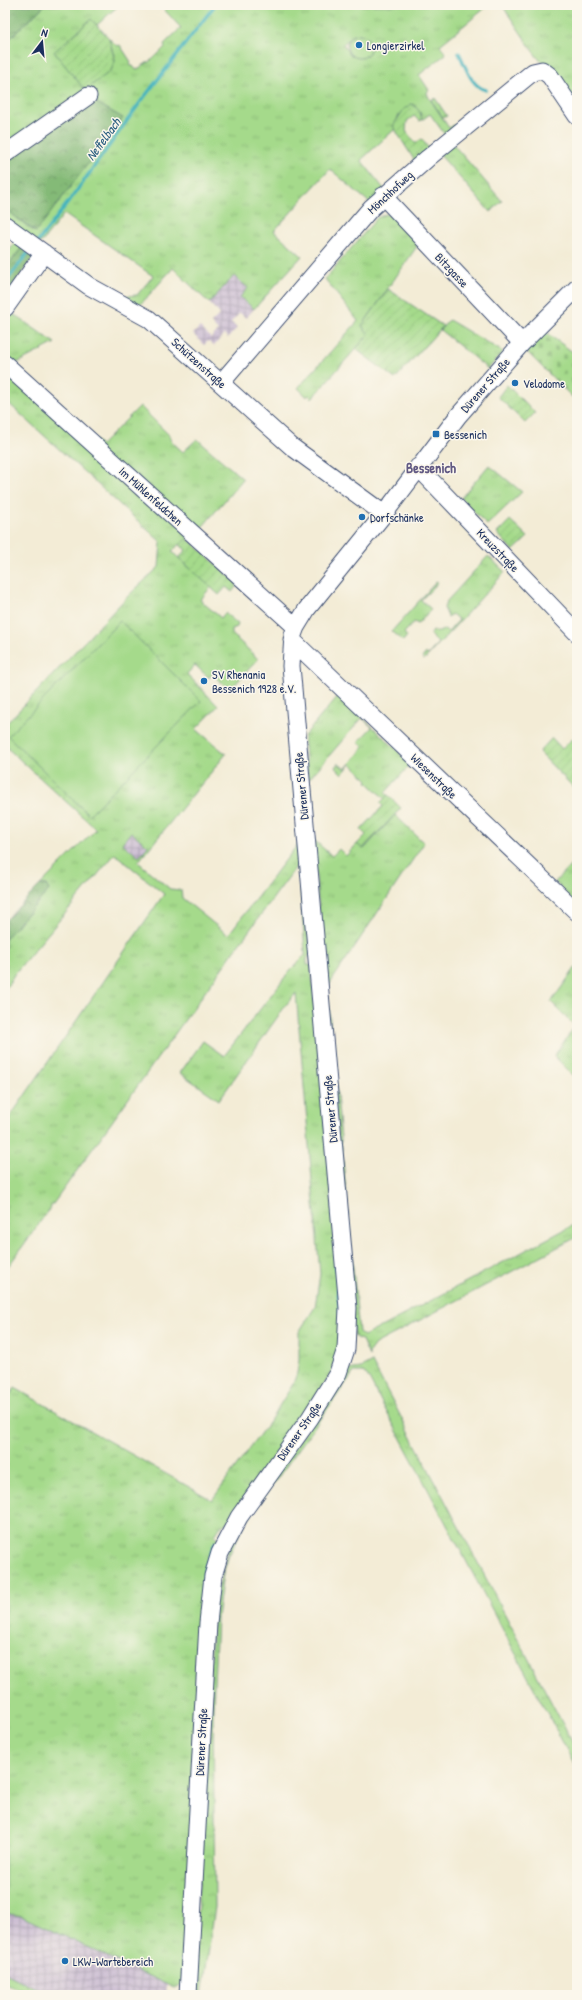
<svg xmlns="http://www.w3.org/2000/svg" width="582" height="2000" viewBox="0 0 582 2000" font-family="'Patrick Hand',sans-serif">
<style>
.industrial{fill:url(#industrial-grid)}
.grass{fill:url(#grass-tufts);stroke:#608474;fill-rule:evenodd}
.forest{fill:url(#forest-crowns);stroke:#50746a}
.cemetery{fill:url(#cemetery-stones);stroke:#608474}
.garden{fill:url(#garden-furrows);stroke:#608474}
.pitch{fill:#a5da8b;stroke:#608474}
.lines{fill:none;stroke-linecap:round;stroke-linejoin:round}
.stream{stroke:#45b4be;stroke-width:3.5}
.minor-casing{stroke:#3b4b70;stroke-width:19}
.minor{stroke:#fff;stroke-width:17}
.poi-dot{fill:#1f6fb2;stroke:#fbf7ec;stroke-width:1.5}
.labels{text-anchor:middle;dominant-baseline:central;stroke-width:3;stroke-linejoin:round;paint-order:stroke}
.poi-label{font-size:12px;fill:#1b2f5e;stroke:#fbf7ec;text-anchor:start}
.street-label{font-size:12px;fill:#1b2f5e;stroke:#fbf7ec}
.water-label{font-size:13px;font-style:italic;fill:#2a5e80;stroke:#fbf7ec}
.quarter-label{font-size:14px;font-weight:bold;fill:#615983;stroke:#fbf7ec}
</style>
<defs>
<pattern id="industrial-grid" width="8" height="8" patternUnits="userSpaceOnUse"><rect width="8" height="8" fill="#ccbed3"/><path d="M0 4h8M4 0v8" fill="none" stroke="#a59bae"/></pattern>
<pattern id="grass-tufts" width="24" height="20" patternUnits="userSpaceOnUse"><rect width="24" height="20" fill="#a5da8b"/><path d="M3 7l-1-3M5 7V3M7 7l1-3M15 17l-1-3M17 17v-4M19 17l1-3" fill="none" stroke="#8dbb7a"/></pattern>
<pattern id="forest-crowns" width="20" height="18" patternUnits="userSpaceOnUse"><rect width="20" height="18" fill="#84ba77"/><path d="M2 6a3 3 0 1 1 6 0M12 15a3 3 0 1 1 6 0" fill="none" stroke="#6b9865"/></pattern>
<pattern id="cemetery-stones" width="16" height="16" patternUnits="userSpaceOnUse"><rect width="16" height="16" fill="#a5da8b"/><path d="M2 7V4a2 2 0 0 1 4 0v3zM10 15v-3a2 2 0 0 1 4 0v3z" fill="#8dbb7a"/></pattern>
<pattern id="garden-furrows" width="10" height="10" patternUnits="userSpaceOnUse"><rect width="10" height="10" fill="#a5da8b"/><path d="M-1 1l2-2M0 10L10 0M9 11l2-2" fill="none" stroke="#8dbb7a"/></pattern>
</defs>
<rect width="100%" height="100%" fill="#fbf7ec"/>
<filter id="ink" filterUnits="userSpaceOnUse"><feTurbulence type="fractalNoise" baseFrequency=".025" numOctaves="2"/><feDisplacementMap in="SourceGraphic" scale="8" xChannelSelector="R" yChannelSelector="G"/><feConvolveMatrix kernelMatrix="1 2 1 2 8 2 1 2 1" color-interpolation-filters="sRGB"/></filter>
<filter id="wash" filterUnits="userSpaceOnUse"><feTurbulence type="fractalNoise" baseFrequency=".012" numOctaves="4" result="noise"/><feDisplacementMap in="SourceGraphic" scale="16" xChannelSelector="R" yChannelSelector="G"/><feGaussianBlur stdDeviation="0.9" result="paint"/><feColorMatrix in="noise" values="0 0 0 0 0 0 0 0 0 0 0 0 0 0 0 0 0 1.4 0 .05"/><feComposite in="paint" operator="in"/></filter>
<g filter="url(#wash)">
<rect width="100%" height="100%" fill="#f3ecd6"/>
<!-- industrial -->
<path class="industrial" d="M234 276 248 288 240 297 254 309 246 318 240 313 231 322 237 328 228 338 224 334 214 346 208 341 204 345 193 334 200 327 211 338 218 331 211 323 220 314 209 303Z
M131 832 148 846 139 857 122 843Z
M5 1895 168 1975 166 1995H31L5 1983Z"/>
<!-- grass -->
<path class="grass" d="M45 5H119L97 25 91 19 115 61 109 38 117 46 120 45 131 62 130 64 131 66H133L136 70 153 59 165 47 164 44 181 28 160 5H489L440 45 446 54 419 75 429 90 427 92 428 96 449 128 454 125 458 130 448 139 430 114 422 120 420 112 399 115 394 126 395 129 361 160 384 189 371 204 330 169 274 231 302 256 254 309 240 297 248 288 234 276 209 303 173 268 140 305 125 296 137 295 153 276 64 214 43 241 38 244 5 220V209L35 232 5 159V43ZM359 34 366 37 371 47 368 54 361 58 350 55 343 44 352 37Z
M502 5H577V111L547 66 537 57Z
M452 143 502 201 490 212 440 155Z
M386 214 395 217 420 242 362 326 369 334 312 398 309 395 307 397 298 388 358 321 325 279 377 218Z
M15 243 22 247 5 270V256Z
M5 296 9 311 55 343 13 365 101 445 140 406 169 435 171 441 183 452 197 439 243 479 198 532 187 538 180 545 179 544 172 552 211 587 200 600 221 618 225 613 238 624 237 627 232 629V634L258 659 230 690 212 674 209 678 195 665 187 674 218 706 196 729 226 754 138 862 170 889 181 890 182 898 228 935 298 844 300 843 311 953 307 959V965H311L343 1328 331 1374 229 1522 221 1526 215 1535 218 1539 182 1984 174 1988 21 1916 5 1913V1402L15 1388 212 1500 271 1419 293 1384 297 1373 299 1360V1332L315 1307 320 1274 296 993 286 1005 219 1100 180 1073 203 1041 224 1056 292 968 305 955 299 863 235 950 5 1271V1124L164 894 115 854 15 973 5 990V939L49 890 46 885H40L96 829 5 746V725L127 597 159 567 161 542 5 400ZM131 832 148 846 139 857 122 843Z
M449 320 503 352 488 369 440 330Z
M489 465 522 492 487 525 461 498Z
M488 556 505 572 424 660 422 658 426 653 428 655 438 643 430 635 433 631 439 632 445 629 448 632 459 620 452 614 448 617 444 608 446 602Z
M436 582 438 583 421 600 431 609 418 624 414 622 404 633 407 636 403 641 392 631Z
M339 695 398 751 410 765 385 793 388 795 385 799 367 782 368 780 351 764 342 774 335 767 338 763 345 769 364 747 358 742 372 727 362 718 308 780 304 736Z
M395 815 424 843 327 988 359 1332 364 1336 577 1223V1237L375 1344 369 1352V1356L362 1340 358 1339 354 1336 313 839 332 856 339 849 346 856 357 844 364 849Z
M577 859V907L555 882Z
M576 967 577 968V1079L554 1056 575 1026 551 1002Z
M372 1362 577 1751V1769L367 1375 363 1372H354L246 1522 229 1555 223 1574 217 1617 213 1708 215 1907 202 1995H193L214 1604 230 1542 347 1370 361 1368Z
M5 1973 50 1995H31L5 1983Z"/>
<!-- forest -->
<path class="forest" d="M5 5H45L5 43Z
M92 100 123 118 36 232 5 209V159Z
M22 247H26L34 257 5 296V270Z
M40 885H46L49 890 5 939V921Z"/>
<!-- cemetery -->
<path class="cemetery" d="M545 332 577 355V402L526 351Z"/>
<!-- garden -->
<path class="garden" d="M91 19 109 38 115 61 111 71 85 90 54 52Z
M435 98 447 116 443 118 431 100Z
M411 104 414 105 420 112 422 120 419 121 414 116 407 121 406 131 415 143 422 139 429 149 416 163 393 126 404 109Z
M388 289 443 326 395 379 356 349 369 334 362 326Z
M507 385 535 413 525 423 498 397Z
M510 520 528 537 513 551 497 533Z
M187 538 238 584 232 592 226 587 219 595 179 558 186 550 180 545Z
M552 738 562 749 573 738 577 743V791L539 752Z
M388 795 401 808 363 849 357 844 366 835 361 830 383 806 380 803Z"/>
<!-- pitch -->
<path class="pitch" d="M347 46a12 12 0 1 1 24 0a12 12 0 1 1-24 0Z
M120 621 201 701 89 815 8 736Z"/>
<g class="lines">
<!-- stream -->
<path class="stream" d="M459 53C465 65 471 87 486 90
M37 243 73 196 139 104 215 5
M5 283 31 249
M336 1266 340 1312
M201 1608 205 1569 215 1543"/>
</g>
</g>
<g filter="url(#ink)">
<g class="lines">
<defs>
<path id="minor" d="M5 154 88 96
M383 196 522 343
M5 225 89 286 149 319 292 447 384 514
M5 308 44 253
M5 364 296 627
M221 383 371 208 428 158 533 72 542 70 550 76 577 116
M418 467 577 633
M292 640 577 912
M188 1995 208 1623 213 1576 220 1553 239 1517 310 1418 338 1373 346 1349 348 1308 291 666 293 635 296 627 307 609 384 514 458 416 522 343 577 288"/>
</defs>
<!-- minor casing -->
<use href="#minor" class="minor-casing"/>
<!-- minor -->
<use href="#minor" class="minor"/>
</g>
</g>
<!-- markers -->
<g class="poi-dot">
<circle cx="359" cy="45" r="4"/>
<circle cx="515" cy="383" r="4"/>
<rect x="432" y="430" width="8" height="8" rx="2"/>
<circle cx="362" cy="517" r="4"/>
<circle cx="204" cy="681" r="4"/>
<circle cx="65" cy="1961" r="4"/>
</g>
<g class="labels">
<!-- poi labels -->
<g class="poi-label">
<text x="367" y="45">Longierzirkel</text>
<text x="523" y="383">Velodome</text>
<text x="444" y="434">Bessenich</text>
<text x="370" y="517">Dorfschänke</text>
<text x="212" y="674">SV Rhenania<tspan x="212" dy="14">Bessenich 1928 e.V.</tspan></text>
<text x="73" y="1961">LKW-Wartebereich</text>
</g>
<!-- street labels -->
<g class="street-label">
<text transform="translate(390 192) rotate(-43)">Mönchhofweg</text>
<text transform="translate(452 270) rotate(47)">Bitzgasse</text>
<text transform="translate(199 363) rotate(42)">Schützenstraße</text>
<text transform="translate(485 385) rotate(-49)">Dürener Straße</text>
<text transform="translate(151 496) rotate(42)">Im Mühlenfeldchen</text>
<text transform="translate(498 550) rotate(46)">Kreuzstraße</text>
<text transform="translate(434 776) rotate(44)">Wiesenstraße</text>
<text transform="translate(301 786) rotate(-95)">Dürener Straße</text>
<text transform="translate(330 1109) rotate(-95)">Dürener Straße</text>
<text transform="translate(299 1431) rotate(-55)">Dürener Straße</text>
<text transform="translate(201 1742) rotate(-87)">Dürener Straße</text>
</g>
<!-- water labels -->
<g class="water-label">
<text transform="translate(103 139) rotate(-54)">Neffelbach</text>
</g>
<!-- quarter labels -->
<g class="quarter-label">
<text x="431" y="467">Bessenich</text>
</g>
</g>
<!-- margin -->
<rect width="582" height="2000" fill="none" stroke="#fbf7ec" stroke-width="20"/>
<!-- north arrow -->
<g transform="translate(42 42) rotate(16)" stroke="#fbf7ec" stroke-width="3" paint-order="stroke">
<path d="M0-3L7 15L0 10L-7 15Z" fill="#1b2f5e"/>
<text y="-6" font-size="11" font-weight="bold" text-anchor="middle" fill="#1b2f5e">N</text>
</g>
</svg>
